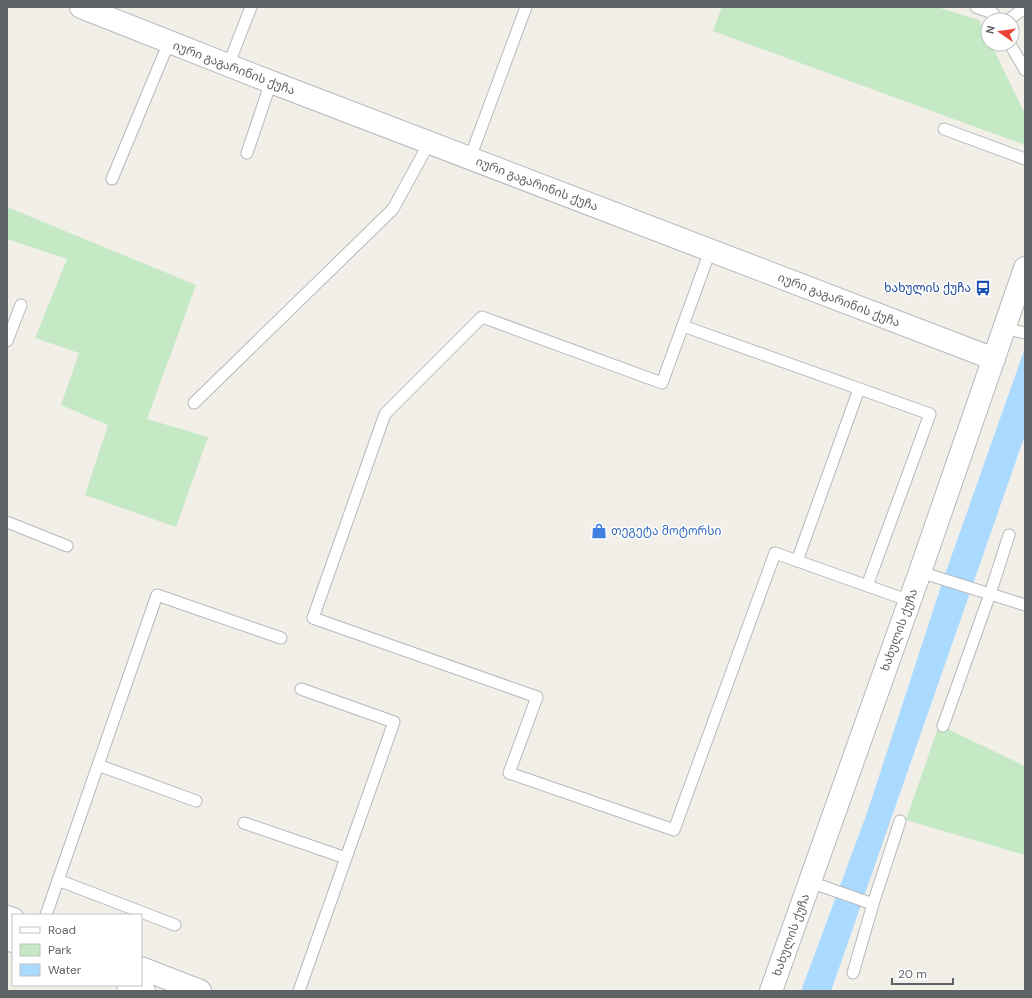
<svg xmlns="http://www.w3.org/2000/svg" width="1032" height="998" viewBox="0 0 1032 998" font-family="'DM Sans','Noto Sans Georgian',sans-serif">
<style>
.green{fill:#c5e8c5}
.water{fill:#aadaff}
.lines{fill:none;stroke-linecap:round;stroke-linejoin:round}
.service-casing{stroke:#b5b8bc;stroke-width:13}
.minor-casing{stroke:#b5b8bc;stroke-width:24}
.tertiary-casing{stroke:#b5b8bc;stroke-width:24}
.secondary-casing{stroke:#b6babf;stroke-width:24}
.service{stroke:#fff;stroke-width:11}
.minor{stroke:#fff;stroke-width:22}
.tertiary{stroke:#fff;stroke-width:22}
.secondary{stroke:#fff;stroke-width:22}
.labels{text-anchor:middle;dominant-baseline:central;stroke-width:3;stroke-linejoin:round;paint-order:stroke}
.street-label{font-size:12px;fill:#5f6368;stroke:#fff}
.transit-label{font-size:12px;fill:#164399;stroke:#fff;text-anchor:end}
.shop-label{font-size:12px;fill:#366cbe;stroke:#fff;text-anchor:start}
</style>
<rect width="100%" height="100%" fill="#f1efe8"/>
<!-- green -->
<path class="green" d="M722 7H937L979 20 988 39V44H991L1025 114V145L713 31Z
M7 207 196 285 147 419 208 437 176 527 85 495 108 425 61 405 79 353 35 338 67 259 7 239Z
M939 725 1025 766V855L906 820Z"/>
<!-- water -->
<path class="water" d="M1025 348V435L831 991H801L867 813 942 583Z"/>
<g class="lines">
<defs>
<path id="service" d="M976 7 993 13 996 20
M1008 20 1025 8
M1010 44 1025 70
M228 66 251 7
M944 129 1025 159
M247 153 271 82
M470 158 526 7
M112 179 169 42
M710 251 662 383 482 317 385 414 313 618 537 697 509 773 674 830 775 553 910 601
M683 326 930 414 867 586
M1004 328 1025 333
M7 341 21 305
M194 403 393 209 429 143
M7 522 67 546
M797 561 859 389
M920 572 1025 605
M943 726 990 594 1009 535
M98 765 196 801
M244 823 346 858
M58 880 175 925
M810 882 873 904
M46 915 157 595 281 638
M853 973 873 904 900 821
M299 991 394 722 301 689"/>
<path id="minor" d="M81 7 271 82 994 359"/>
<path id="tertiary" d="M771 991 920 572 1025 268"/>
<path id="secondary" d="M7 917 13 919
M7 939 13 941
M141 968 200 991
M128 985 144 991"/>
</defs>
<!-- service casing -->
<use href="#service" class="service-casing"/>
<!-- minor casing -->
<use href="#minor" class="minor-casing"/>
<!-- tertiary casing -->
<use href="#tertiary" class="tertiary-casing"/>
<!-- secondary casing -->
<use href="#secondary" class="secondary-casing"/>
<!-- service -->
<use href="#service" class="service"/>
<!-- minor -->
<use href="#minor" class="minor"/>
<!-- tertiary -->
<use href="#tertiary" class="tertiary"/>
<!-- secondary -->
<use href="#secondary" class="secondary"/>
</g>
<!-- icons -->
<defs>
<symbol id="bus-bare" viewBox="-9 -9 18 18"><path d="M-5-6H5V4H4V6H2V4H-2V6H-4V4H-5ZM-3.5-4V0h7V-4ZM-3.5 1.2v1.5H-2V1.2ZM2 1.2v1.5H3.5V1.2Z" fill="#1a4fb4" stroke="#fff" stroke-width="2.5" paint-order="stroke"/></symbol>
<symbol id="shop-bare" viewBox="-9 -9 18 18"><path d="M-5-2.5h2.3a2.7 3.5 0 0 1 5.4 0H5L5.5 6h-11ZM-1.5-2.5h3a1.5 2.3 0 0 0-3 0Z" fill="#3f7fe0" stroke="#fff" stroke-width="2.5" paint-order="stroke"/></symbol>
</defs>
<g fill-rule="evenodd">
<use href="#bus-bare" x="972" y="277" width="22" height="22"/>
<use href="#shop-bare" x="588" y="520" width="22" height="22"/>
</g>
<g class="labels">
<!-- street labels -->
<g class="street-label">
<text transform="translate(234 68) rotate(21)">იური გაგარინის ქუჩა</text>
<text transform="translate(537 184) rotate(21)">იური გაგარინის ქუჩა</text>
<text transform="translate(839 300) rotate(21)">იური გაგარინის ქუჩა</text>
<text transform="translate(899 630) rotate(-70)">ხახულის ქუჩა</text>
<text transform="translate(791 935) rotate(-70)">ხახულის ქუჩა</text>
</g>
<!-- transit labels -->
<g class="transit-label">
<text x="971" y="288">ხახულის ქუჩა</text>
</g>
<!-- shop labels -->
<g class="shop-label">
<text x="611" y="531">თეგეტა მოტორსი</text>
</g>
</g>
<!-- border -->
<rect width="1032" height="998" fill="none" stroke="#5f6368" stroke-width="16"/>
<!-- legend -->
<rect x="12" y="914" width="130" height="72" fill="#ffffff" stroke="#bfc1c3"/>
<rect x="20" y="927" width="20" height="6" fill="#ffffff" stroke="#bfc1c3"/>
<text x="48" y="934" font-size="12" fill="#5f6368">Road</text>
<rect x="20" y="944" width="20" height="12" fill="#c5e8c5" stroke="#bfc1c3"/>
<text x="48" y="954" font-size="12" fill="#5f6368">Park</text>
<rect x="20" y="964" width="20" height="12" fill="#aadaff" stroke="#bfc1c3"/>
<text x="48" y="974" font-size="12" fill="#5f6368">Water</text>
<!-- north arrow -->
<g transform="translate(1000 32) rotate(283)"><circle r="19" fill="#ffffff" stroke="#bfc1c3"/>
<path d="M0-3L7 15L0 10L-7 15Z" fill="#ea4335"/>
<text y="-6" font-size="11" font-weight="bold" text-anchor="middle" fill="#5f6368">N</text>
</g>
<!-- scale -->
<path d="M892 978v6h61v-6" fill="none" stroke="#5f6368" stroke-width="2"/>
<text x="898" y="978" font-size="12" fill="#5f6368" stroke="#ffffff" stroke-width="3" paint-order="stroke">20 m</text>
</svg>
